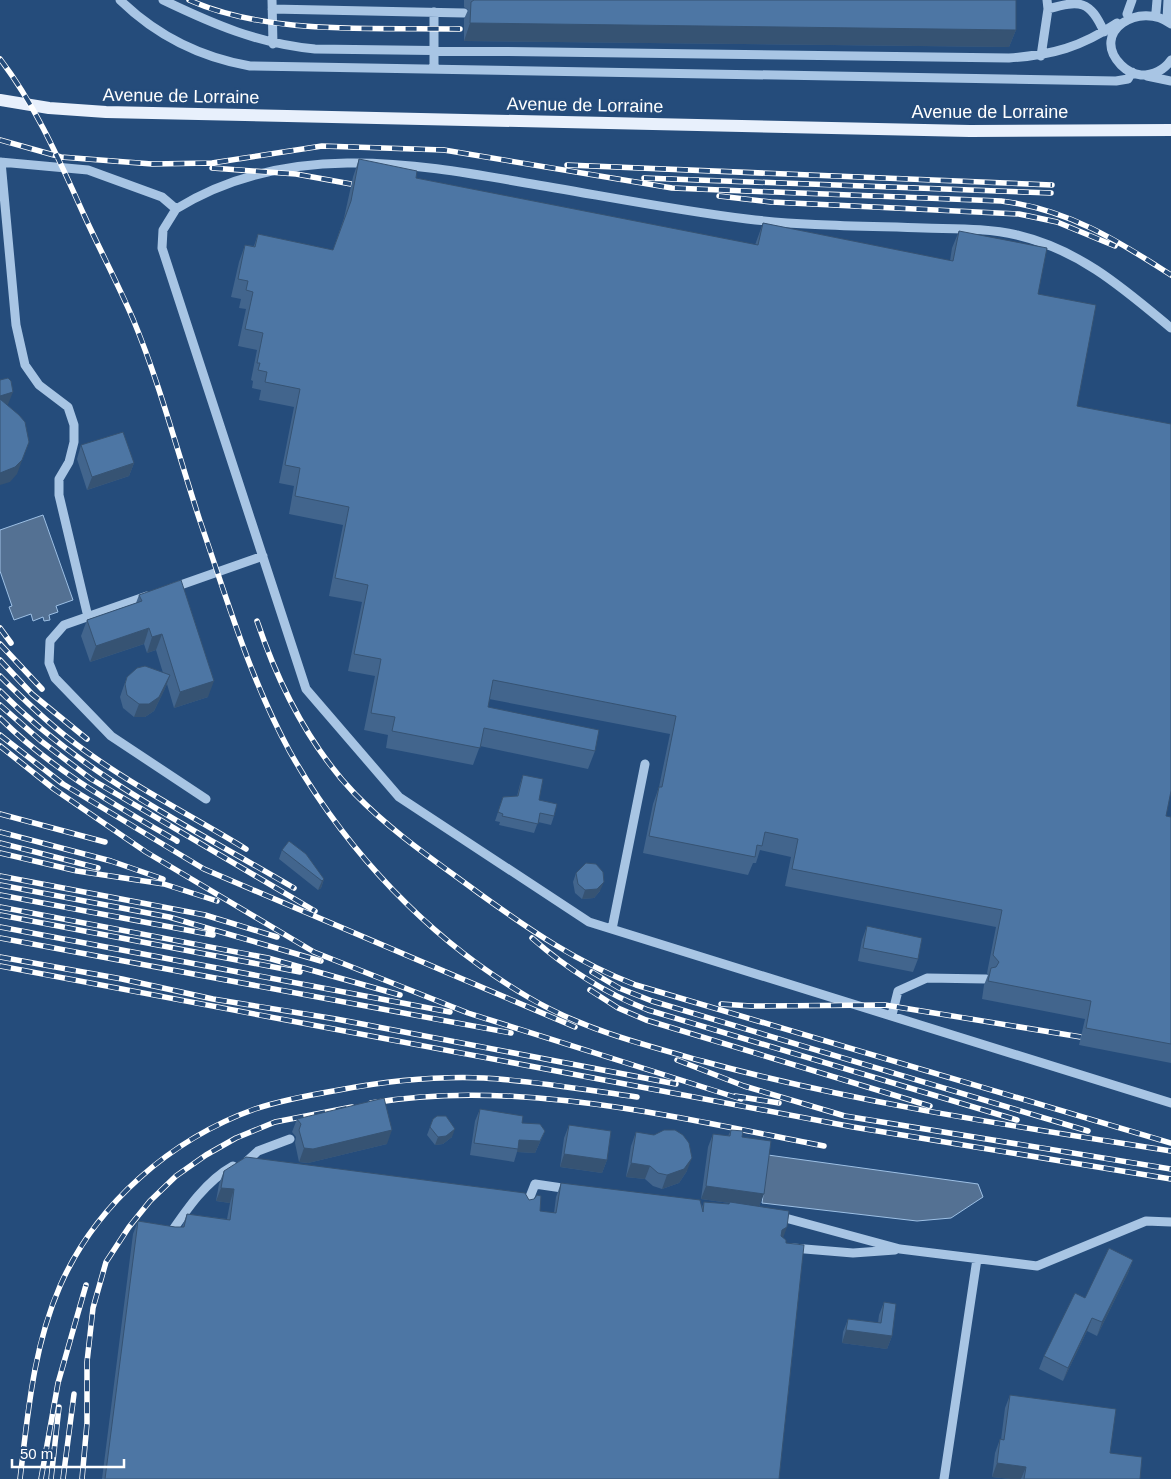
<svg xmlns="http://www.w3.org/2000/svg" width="1171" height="1479" viewBox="0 0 1171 1479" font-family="Helvetica,sans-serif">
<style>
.water{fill:#547193;stroke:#9dc0e5}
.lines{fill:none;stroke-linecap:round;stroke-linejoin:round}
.minor{stroke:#a8c5e4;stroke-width:9}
.major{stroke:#e8f0fc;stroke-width:12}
.rail-casing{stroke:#fff;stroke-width:5.5}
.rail{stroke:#254c7b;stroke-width:4;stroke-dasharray:11;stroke-linecap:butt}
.wall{fill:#42658d}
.shaded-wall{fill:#365373}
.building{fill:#4d76a4;stroke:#365373}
.labels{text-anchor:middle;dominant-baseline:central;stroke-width:5;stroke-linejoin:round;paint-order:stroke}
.street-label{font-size:18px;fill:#fff;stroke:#254c7b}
</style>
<rect width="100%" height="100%" fill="#254c7b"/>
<!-- water -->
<path class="water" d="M43 515 73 600 56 606 58 612 49 615 50 620 44 621 43 617 33 621 31 614 14 620 9 607 12 606 0 571V530Z
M768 1155 978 1184 983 1197 951 1218 917 1221 762 1203Z"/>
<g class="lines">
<!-- minor -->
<path class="minor" d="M120 0C157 36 199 57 250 66L1116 81 1128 79 1132 72
M163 0C213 24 259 44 315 49L1009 58C1053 55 1081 47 1117 23
M272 0 273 44
M272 9 464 13
M1048 9C1080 0 1090 0 1104 32
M434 12V69
M1156 12 1157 0
M1127 14 1132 0
M1167 19 1168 0
M1171 24C1140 0 1089 32 1121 65 1126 70 1133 74 1141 75 1153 75 1164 70 1171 60
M1041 56 1048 9 1047 0
M1147 76 1171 81
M0 162 88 170 162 197 176 209C284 142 408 162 526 183 599 195 673 210 747 219 805 226 865 226 924 228 954 229 987 228 1017 235 1080 250 1123 288 1171 328
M1 162 16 325 25 365 39 385 68 407 74 425V442L69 462 59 479V495L88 617
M176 209 163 230 162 248 306 689 399 797 589 922 1171 1103
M172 588 263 556
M147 596 64 625 50 641 49 663 55 678 111 736 206 799
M612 929 645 764
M892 1015 898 991 927 978 986 979
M252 1162 247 1161 258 1151 290 1139
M526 1207 535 1184 569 1189
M778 1216 900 1249 1037 1266 1146 1221 1171 1222
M170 1234C187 1209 206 1181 233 1166
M793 1248 853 1253 895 1250
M944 1479 977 1259"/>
<!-- major -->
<path class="major" d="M0 100 49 108 106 112 970 131 1171 130"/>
<defs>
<path id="rail" d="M189 0C270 36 373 27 460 29
M0 59C36 106 60 162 84 215 100 250 118 284 133 319 160 384 178 454 200 521 227 599 250 679 290 752 346 851 429 939 528 997 582 1029 641 1044 702 1061 856 1103 1013 1126 1171 1151
M0 140 61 157 152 164 212 163 322 146 444 150 672 188 1001 201C1067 209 1117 240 1171 275
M567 165 1052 185
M212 168 296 174 351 184
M644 178 1051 193
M719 196 771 202 1019 214 1057 222 1115 246
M257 621C278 683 309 746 355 794 393 833 437 862 480 894 530 930 578 963 636 985L1171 1143
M0 628 11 643
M0 644 42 689
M0 660 32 694 87 739
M0 676C22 698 44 719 68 738 123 781 187 813 246 849
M0 691C84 776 192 828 294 888
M0 705 41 741 91 779 315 911
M0 718C51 769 115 805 177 841
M0 735 63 784 204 869 575 1027
M0 746 54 789 146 852 314 952 468 1013 741 1099
M0 814 105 842
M0 832 111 861 163 879
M0 843 98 868
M0 853 77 871 164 884 217 901
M0 876 205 915 277 937
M0 885 169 917 321 961
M0 895 213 935
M0 907 268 958 400 995
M0 915 300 972
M0 927 450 1012
M0 938 511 1033
M532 938C567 969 605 993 648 1010L1017 1120
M0 957 122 979 213 999 336 1019 676 1084
M0 966 853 1127 1171 1179
M592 972 619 988 652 1001 1088 1131
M590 990 618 1008 646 1020 930 1106
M721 1004 751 1006 885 1005 1081 1037
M677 1060 744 1086 845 1116 1171 1169
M735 1096 779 1103
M371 1103C519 1078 679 1118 824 1146
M20 1479C28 1413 33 1348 60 1286 96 1204 171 1139 255 1109 282 1100 310 1095 339 1090 387 1081 435 1076 484 1078 535 1081 587 1090 637 1097
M41 1479 58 1383 86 1285
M51 1479 59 1407
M63 1479 74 1394
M82 1479 87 1423V1362L93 1308 106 1262 129 1227 150 1201 176 1176 206 1155 236 1138 275 1122 352 1107"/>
</defs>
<!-- rail casing -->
<use href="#rail" class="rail-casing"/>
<!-- rail -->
<use href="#rail" class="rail"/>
</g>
<!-- wall -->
<path class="wall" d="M464 0H1016V30L1009 47 464 41V19L468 10 464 7Z
M359 159 416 178 755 245 763 223 950 261 952 248 959 231 1038 294 1077 406 1166 816 1171 817V1063L1079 1045 1085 1019 982 999 984 985 988 975 987 973 996 927 785 886 791 857 760 850 756 863H753L748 875 643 853 653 804 659 787 670 734 489 699 488 707 595 751 588 769 480 746 473 765 386 748 388 735 364 730 375 676 348 671 362 602 329 596 343 525 289 514 294 486 279 483 294 407 259 400 261 390 252 388 253 381 251 380 257 350 238 346 246 309 239 308 241 299 231 297 239 262 245 245 254 246 258 234 333 250 344 218 353 177Z
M81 445 134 463 129 476 87 490 77 459Z
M139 595 208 697 174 708 167 684 154 711 145 717H134L123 708 120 697 122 691 127 677 163 673 156 650 147 653 144 644 90 662 81 636 87 620 136 603Z
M523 775 539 800 554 816 551 825 538 822 534 833 499 825 500 822 495 821 503 797 517 796 520 784Z
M282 850 324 879 321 888 318 890 279 859Z
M576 873 600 891 594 898 582 899 575 893 573 882Z
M867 926 918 959 913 972 858 961 862 940Z
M480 1109 545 1131 535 1153 517 1152 514 1162 470 1155 475 1121Z
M297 1119 387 1144 308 1163 299 1162 295 1143 296 1137 292 1132Z
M433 1119 452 1137 443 1144 435 1145 427 1135Z
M569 1125 607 1160 602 1173 560 1167 564 1138Z
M731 1130 742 1137 760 1207 783 1238 779 1479H102L133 1234 138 1221 175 1227H182L187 1214 227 1219 230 1203 216 1201 219 1184 224 1171 529 1200 540 1211 554 1213 556 1197 561 1183 702 1207 704 1202 729 1204V1203L701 1199 708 1147 713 1134 728 1136Z
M636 1132 687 1171 679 1183 662 1189 653 1186 645 1179 626 1177 631 1146Z
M1133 1260 1128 1273 1097 1336 1087 1331 1063 1381 1039 1369 1044 1356 1085 1298Z
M884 1302 892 1336 887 1349 842 1343 843 1332 848 1319 878 1323 879 1315Z
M1010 1395 1110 1453 1140 1479H1011L992 1477 995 1453 1000 1439 1001 1440 1005 1408Z"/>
<!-- shaded-wall -->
<path class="shaded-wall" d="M470 23 1016 30 1009 47 464 41Z
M13 392 7 407 0 409V396Z
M29 442 17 474 10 482 0 485V473Z
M134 463 129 476 87 490 92 477Z
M149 628 144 644 90 662 96 646Z
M162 634 156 650 147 653 152 637Z
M170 675 165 689 154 711 145 717H134L139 704Z
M214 681 208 697 174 708 180 692Z
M324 879 321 888 318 890 322 881Z
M604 882 600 891 594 898 582 899 585 890Z
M455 1129 452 1137 443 1144 435 1145 438 1137Z
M392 1130 387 1144 308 1163 299 1162 304 1148Z
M545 1131 535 1153 517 1152 519 1140Z
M564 1154 607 1160 602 1173 560 1167Z
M692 1158 687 1171 679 1183 662 1189 667 1175Z
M631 1163 650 1166 645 1179 626 1177Z
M706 1186 764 1194 759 1207 701 1199Z
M221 1188 234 1189 230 1203 216 1201Z
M787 1227 782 1241 777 1243 782 1230Z
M1133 1260 1128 1273 1097 1336 1102 1322Z
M1092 1318 1087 1331 1063 1381 1068 1368Z
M846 1330 892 1336 887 1349 842 1343Z
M997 1463 1026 1467 1021 1479H1011L992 1477Z"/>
<!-- building -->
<path class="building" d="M474 0H1016V30L470 23 471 2Z
M359 159 417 171 416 178 758 245 763 223 953 261 959 231 1047 248 1038 294 1096 305 1077 406 1171 424V791L1166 816 1171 817V1044L1086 1028 1091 1001 988 981 991 968 996 967 999 962 993 955 1002 910 792 869 798 839 765 832 762 846 757 845 755 857 649 836 659 787H662L676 716 493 680 488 707 599 730 595 751 484 728 480 748 392 731 395 717 371 713 381 659 354 654 368 585 335 578 349 507 295 496 300 468 285 465 300 389 265 382 267 372 258 370 260 363H257L263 333 245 329 253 292 246 290 248 281 238 279 245 245 255 247 258 234 333 250 351 201Z
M8 378 11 381 13 392 0 396V380Z
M0 399 19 415 25 422 29 442 22 460 15 467 0 473Z
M123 432 134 463 92 477 81 445Z
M181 580 214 681 180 692 162 634 152 637 149 628 96 646 87 620 142 601 139 595Z
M145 666 170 675 159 697 149 704H139L127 695 125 684 127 677 137 668Z
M523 775 543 779 539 800 557 804 554 816 540 813 538 824 502 816 503 814 498 812 503 797 518 796Z
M289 841 306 854 324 879 322 881 282 850Z
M586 863 596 864 603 872 604 882 597 889 585 890 578 884 576 873Z
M867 926 922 938 918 959 863 948Z
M384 1098 392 1130 313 1149 304 1148 299 1130 301 1124 297 1119Z
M480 1109 523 1116 522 1123 540 1124 545 1131 540 1141 519 1140 518 1149 474 1143Z
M437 1116H446L455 1129 446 1136 438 1137 430 1127 433 1119Z
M569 1125 611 1131 607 1160 564 1154Z
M664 1130H675L683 1135 689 1143 692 1158 684 1169 667 1175 658 1173 650 1166 631 1163 636 1132 654 1135Z
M731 1130 743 1131 742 1137 771 1141 764 1194 706 1186 713 1134 730 1136Z
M246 1157 525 1193 529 1200 534 1199 537 1195 541 1196 540 1211 556 1213 561 1183 700 1200 703 1212 704 1202 729 1204 730 1202 789 1211 787 1227 782 1230 781 1236 786 1240V1243L804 1245 779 1479H105L138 1221 175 1227H184L187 1214 230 1220 234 1189 221 1188 224 1171Z
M1109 1248 1133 1260 1102 1322 1092 1318 1068 1368 1044 1356 1075 1293 1085 1298Z
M884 1302 896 1304 892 1336 846 1330 848 1319 881 1323Z
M1010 1395 1116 1409 1110 1453 1142 1457 1140 1479H1024L1026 1467 997 1463 1000 1439 1004 1440Z"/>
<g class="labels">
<!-- street labels -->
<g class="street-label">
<text transform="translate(181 96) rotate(1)">Avenue de Lorraine</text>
<text transform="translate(585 105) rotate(1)">Avenue de Lorraine</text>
<text x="990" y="112">Avenue de Lorraine</text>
</g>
</g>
<!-- scale -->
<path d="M12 1459v8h112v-8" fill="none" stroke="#ffffff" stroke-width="2.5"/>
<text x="20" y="1459" font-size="15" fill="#ffffff" stroke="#254c7b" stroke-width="4" paint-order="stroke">50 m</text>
</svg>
